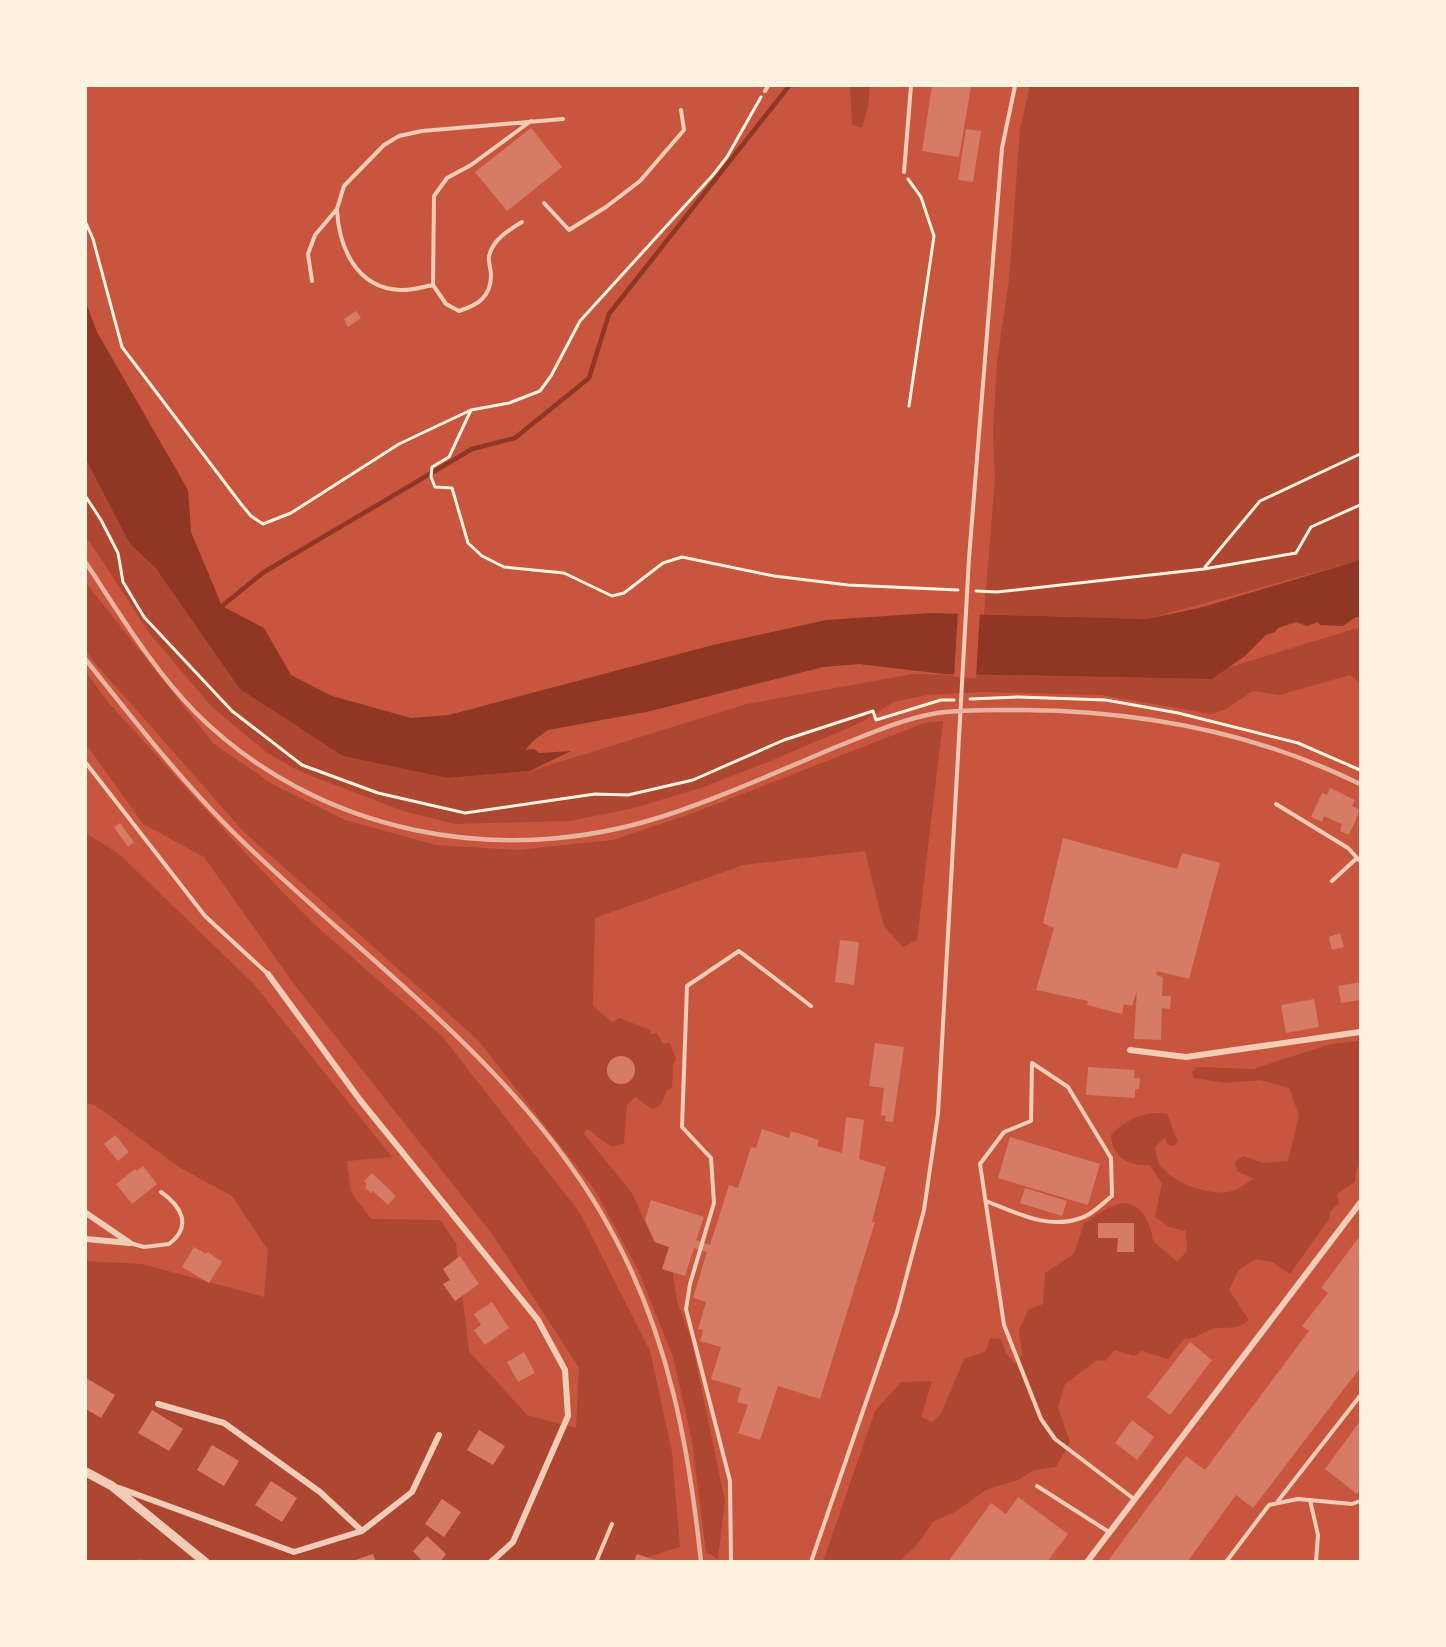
<svg xmlns="http://www.w3.org/2000/svg" width="1446" height="1647" viewBox="0 0 1446 1647" font-family="'Alegreya Sans',sans-serif">
<style>
.green{fill:#ae4732}
.water{fill:#8f3625}
.pier{fill:#c8553d}
.lines{fill:none;stroke-linecap:round;stroke-linejoin:round}
.stream{stroke:#8f3625;stroke-width:4.5}
.building{fill:#d67c66}
.path{stroke:#fff3e0;stroke-width:3}
.service{stroke:#f1ccb7;stroke-width:4}
.minor{stroke:#f1ccb7;stroke-width:6}
.tertiary{stroke:#f1ccb7;stroke-width:9}
.rail{stroke:#e9b49f;stroke-width:4.5}
</style>
<rect width="100%" height="100%" fill="#c8553d"/>
<!-- green -->
<path class="green" d="M850 86H870L868 107 862 128 852 125Z
M1030 86H1360V560L1147 619 984 614 995 478 993 433 997 361 1009 280 1020 129Z
M86 460 130 544 343 756 447 778 530 771 747 704 913 674 1212 679 1227 668 1360 627V683L1350 675 1279 695 1253 691 1226 709 1212 714 1101 695 983 692 927 695 894 702 862 722 768 762 701 788 630 809 570 821 455 824 403 811 301 772 266 752 212 707 150 634 86 536Z
M86 583 214 744 274 785 345 820 436 845 517 850 613 840 696 812 924 723 943 721 917 940 903 947 884 926 865 851 743 865 595 918 593 1006 612 1022 620 1018 650 1030 651 1034 657 1033 663 1044 670 1043 676 1059 673 1066 672 1088 667 1090C664 1097 663 1107 652 1109L635 1097 627 1105 624 1143 612 1147 587 1129 584 1134 632 1193 654 1242 669 1247 677 1301 691 1339 725 1501 718 1559 706 1552 692 1441 673 1357 638 1270 595 1190 478 1040 243 831 94 662 86 651Z
M86 672 107 701 249 857 314 924 442 1036 580 1213 650 1351 672 1452 680 1547 632 1562H151L140 1559 138 1561H86V1261L142 1264 264 1297 268 1250 232 1196 179 1167 95 1105 86 1103V833L119 854 253 983 392 1157 347 1161 351 1192 371 1219 440 1220 456 1243 469 1351 527 1415 576 1428 579 1368 493 1235 294 984 204 857 143 824 86 744Z
M1360 1041V1165L1357 1168 1355 1182 1337 1194 1339 1203 1331 1211 1329 1219 1290 1274 1272 1262 1255 1259 1238 1271 1229 1290 1249 1320C1233 1334 1221 1323 1207 1331 1196 1336 1197 1338 1184 1339L1168 1359 1142 1351 1134 1356 1115 1350 1105 1361 1097 1360 1065 1384 1058 1408 1070 1442 1056 1467 1034 1470 1018 1480 986 1490 955 1512 933 1522 916 1546 900 1561 823 1562 875 1411 901 1382 932 1381 921 1417 932 1422 941 1414 964 1359 986 1351 990 1338 1001 1339 1006 1353 1015 1364 1022 1354 1019 1331 1028 1310 1043 1304 1045 1273 1074 1254 1084 1223C1094 1217 1107 1207 1118 1204 1141 1199 1151 1224 1153 1241L1177 1262 1187 1251 1186 1231 1169 1227 1155 1217 1162 1184 1150 1165C1129 1166 1112 1158 1111 1135 1125 1120 1146 1110 1167 1114 1173 1124 1172 1133 1178 1141L1173 1146 1167 1144 1165 1137 1155 1147C1156 1152 1157 1160 1160 1165 1172 1183 1208 1195 1228 1192 1237 1191 1246 1183 1254 1179L1237 1171 1235 1162 1243 1156 1263 1163 1288 1161 1299 1115 1289 1088 1260 1080 1227 1083 1194 1078 1192 1072 1197 1067 1253 1069 1331 1044Z"/>
<!-- water -->
<path class="water" d="M86 303 97 332 188 490 191 532 222 606 264 628 291 675 332 696 411 718 449 715 713 645 826 620 931 613 1147 619 1203 607 1360 560V617H1356L1343 626 1320 625 1318 622 1307 626 1296 622 1278 628 1275 632 1266 635 1245 656 1212 679 944 674 859 664 823 667 651 711 548 730 533 741 525 750 534 749 539 753 571 751 530 771 447 778 343 756 240 689 157 570 130 544 86 460Z"/>
<!-- pier -->
<path class="pier" d="M958 610 980 611 976 678 954 677Z"/>
<g class="lines">
<!-- stream -->
<path class="stream" d="M222 606 264 572 472 449 515 438 589 378 609 314 789 86"/>
</g>
<!-- building -->
<path class="building" d="M932 86 971 87 959 157 922 151Z
M531 128 562 167 507 211 475 172Z
M966 129 981 131 973 182 958 180Z
M356 311 361 318 348 327 344 319Z
M1330 788 1355 800 1352 806 1360 810 1349 835 1340 831 1342 824 1324 816 1322 822 1311 817 1322 793 1327 795Z
M120 823 134 842 128 847 114 827Z
M1063 838 1177 869 1182 853 1220 863 1189 979 1157 971 1156 975 1163 977 1162 996H1171L1170 1009 1162 1008 1161 1040 1134 1039 1137 990 1132 1006 1124 1004 1122 1014 1087 1005 1088 1001 1036 990 1054 928 1043 923Z
M1340 933 1344 947 1332 950 1329 937Z
M840 940 859 942 854 985 835 982Z
M1360 982V1000L1341 1003 1338 986Z
M1314 999 1319 1027 1286 1033 1281 1005Z
M875 1043 904 1047 893 1122 885 1121 886 1116 881 1115 884 1088 869 1086Z
M607 1070a14 14 0 1 1 28 0a14 14 0 1 1-28 0Z
M1088 1067 1135 1070 1134 1078H1140L1139 1089H1135V1098L1086 1095Z
M846 1117 864 1120 859 1159 886 1167 872 1222H875L820 1399 778 1386 760 1440 738 1433 748 1405 737 1402 741 1388 711 1379 721 1347 700 1341 703 1330 698 1329 706 1302 693 1298 707 1252 694 1248 685 1276 662 1269 669 1247 655 1242 645 1220 651 1200 704 1217 696 1240 710 1245 729 1185 738 1188 751 1147 756 1148 762 1129 789 1138 791 1131 819 1140 817 1146 842 1153Z
M115 1135 129 1152 118 1161 104 1144Z
M1010 1137 1100 1164 1088 1205 998 1178Z
M143 1166 157 1184 132 1204 116 1184 135 1169 137 1171Z
M372 1173 396 1196 388 1205 373 1191 371 1193 365 1188 367 1185 364 1181Z
M1025 1188 1067 1201 1062 1216 1020 1203Z
M1098 1223H1134V1252H1117L1118 1238H1098Z
M1360 1236V1368L1253 1508 1236 1495 1187 1562H1107L1186 1456 1205 1470 1309 1331 1302 1326 1328 1293 1321 1288Z
M194 1247 206 1254 208 1252 222 1262 209 1283 182 1267Z
M460 1256 479 1284 455 1301 443 1284 450 1280 443 1269Z
M492 1302 509 1328 485 1345 474 1330 481 1325 474 1314Z
M1190 1342 1212 1360 1170 1415 1147 1397Z
M524 1352 535 1373 518 1382 507 1362Z
M86 1378 115 1395 101 1418 86 1409Z
M152 1410 183 1429 169 1451 138 1433Z
M1132 1420 1154 1437 1137 1460 1115 1443Z
M1360 1421V1490L1357 1494 1325 1469Z
M479 1430 505 1446 493 1465 467 1450Z
M212 1445 239 1461 224 1486 197 1470Z
M271 1481 297 1498 282 1522 255 1505Z
M1018 1497 1068 1534 1047 1562H948L991 1503 1006 1514Z
M442 1499 461 1512 444 1537 425 1524Z
M427 1536 446 1554 440 1562H423L413 1551Z
M373 1554 376 1562H353L352 1561Z
M637 1554 658 1561V1562H634Z"/>
<g class="lines">
<!-- path -->
<path class="path" d="M908 179 921 197 934 236 909 406
M86 223 93 239 122 347 241 504 251 516 263 524 291 513 399 444 471 410 449 457 432 467 431 477 435 487 452 488 468 543 482 556 504 567 564 573 612 596 624 593 663 563 682 557 774 576 848 585 958 590
M471 410 509 403 540 391 551 376 580 321 713 175 727 157 761 97
M86 497 101 520 118 553 123 582 144 617 232 711 302 765 378 793 465 813 595 794 628 795 693 780 784 740 873 711 876 720 941 700H954
M1205 567 1260 501 1360 454
M976 591 997 592 1204 569 1296 553 1311 527 1360 505
M970 699 1018 697 1106 700 1178 713 1298 743 1360 770"/>
<!-- service -->
<path class="service" d="M765 91 768 86
M904 172 911 86
M544 203 569 230 606 207 640 181 684 130 681 110
M337 210C339 247 356 288 400 290 410 291 422 287 433 285
M522 222C509 230 493 239 489 256 488 262 491 269 491 275 491 297 478 305 459 311L446 304 433 285 434 196 447 178 471 165 531 121
M312 281 308 254 315 235 337 209 344 186 384 145 399 136 422 131 563 119
M86 763 205 916 268 974
M1276 804 1348 848 1360 861
M1332 881 1357 858
M1032 1063 1031 1121 1004 1132 980 1164 1004 1325 1041 1419 1055 1439 1134 1499
M986 1201C1017 1213 1048 1230 1081 1218 1092 1215 1103 1203 1112 1196L1111 1158 1068 1087 1032 1063
M130 1243 144 1247 169 1244C193 1226 181 1206 161 1192
M1037 1486 1109 1532
M1310 1500 1318 1535 1316 1562
M1278 1501 1360 1396
M596 1562 612 1524
M731 1562 730 1481 686 1309 690 1284 714 1203 711 1158 682 1127 687 986 739 951 811 1006
M811 1562 897 1312 924 1210 938 1114 969 558 1002 148 1015 86
M1226 1562 1269 1505 1298 1499 1352 1504 1360 1501"/>
<!-- minor -->
<path class="minor" d="M268 974 360 1100 538 1320 565 1370 568 1416 513 1542 491 1562
M1130 1050 1186 1057 1360 1032
M86 1213 130 1243
M86 1239 129 1243
M158 1404 224 1423 320 1492 362 1531
M119 1488 294 1552 362 1531 412 1492 439 1435
M1087 1562 1360 1203"/>
<!-- tertiary -->
<path class="tertiary" d="M86 1472 112 1486 205 1562"/>
<!-- rail -->
<path class="rail" d="M86 563C120 614 152 668 195 712 318 835 501 869 664 816 722 797 779 771 836 747 869 734 902 719 937 713 964 709 995 710 1023 710 1139 711 1255 732 1360 784
M86 660C134 720 181 781 236 835 366 962 528 1072 614 1236 669 1338 689 1448 701 1562"/>
</g>
<!-- border -->
<rect width="1446" height="1647" fill="none" stroke="#fff3e0" stroke-width="174"/>
</svg>
